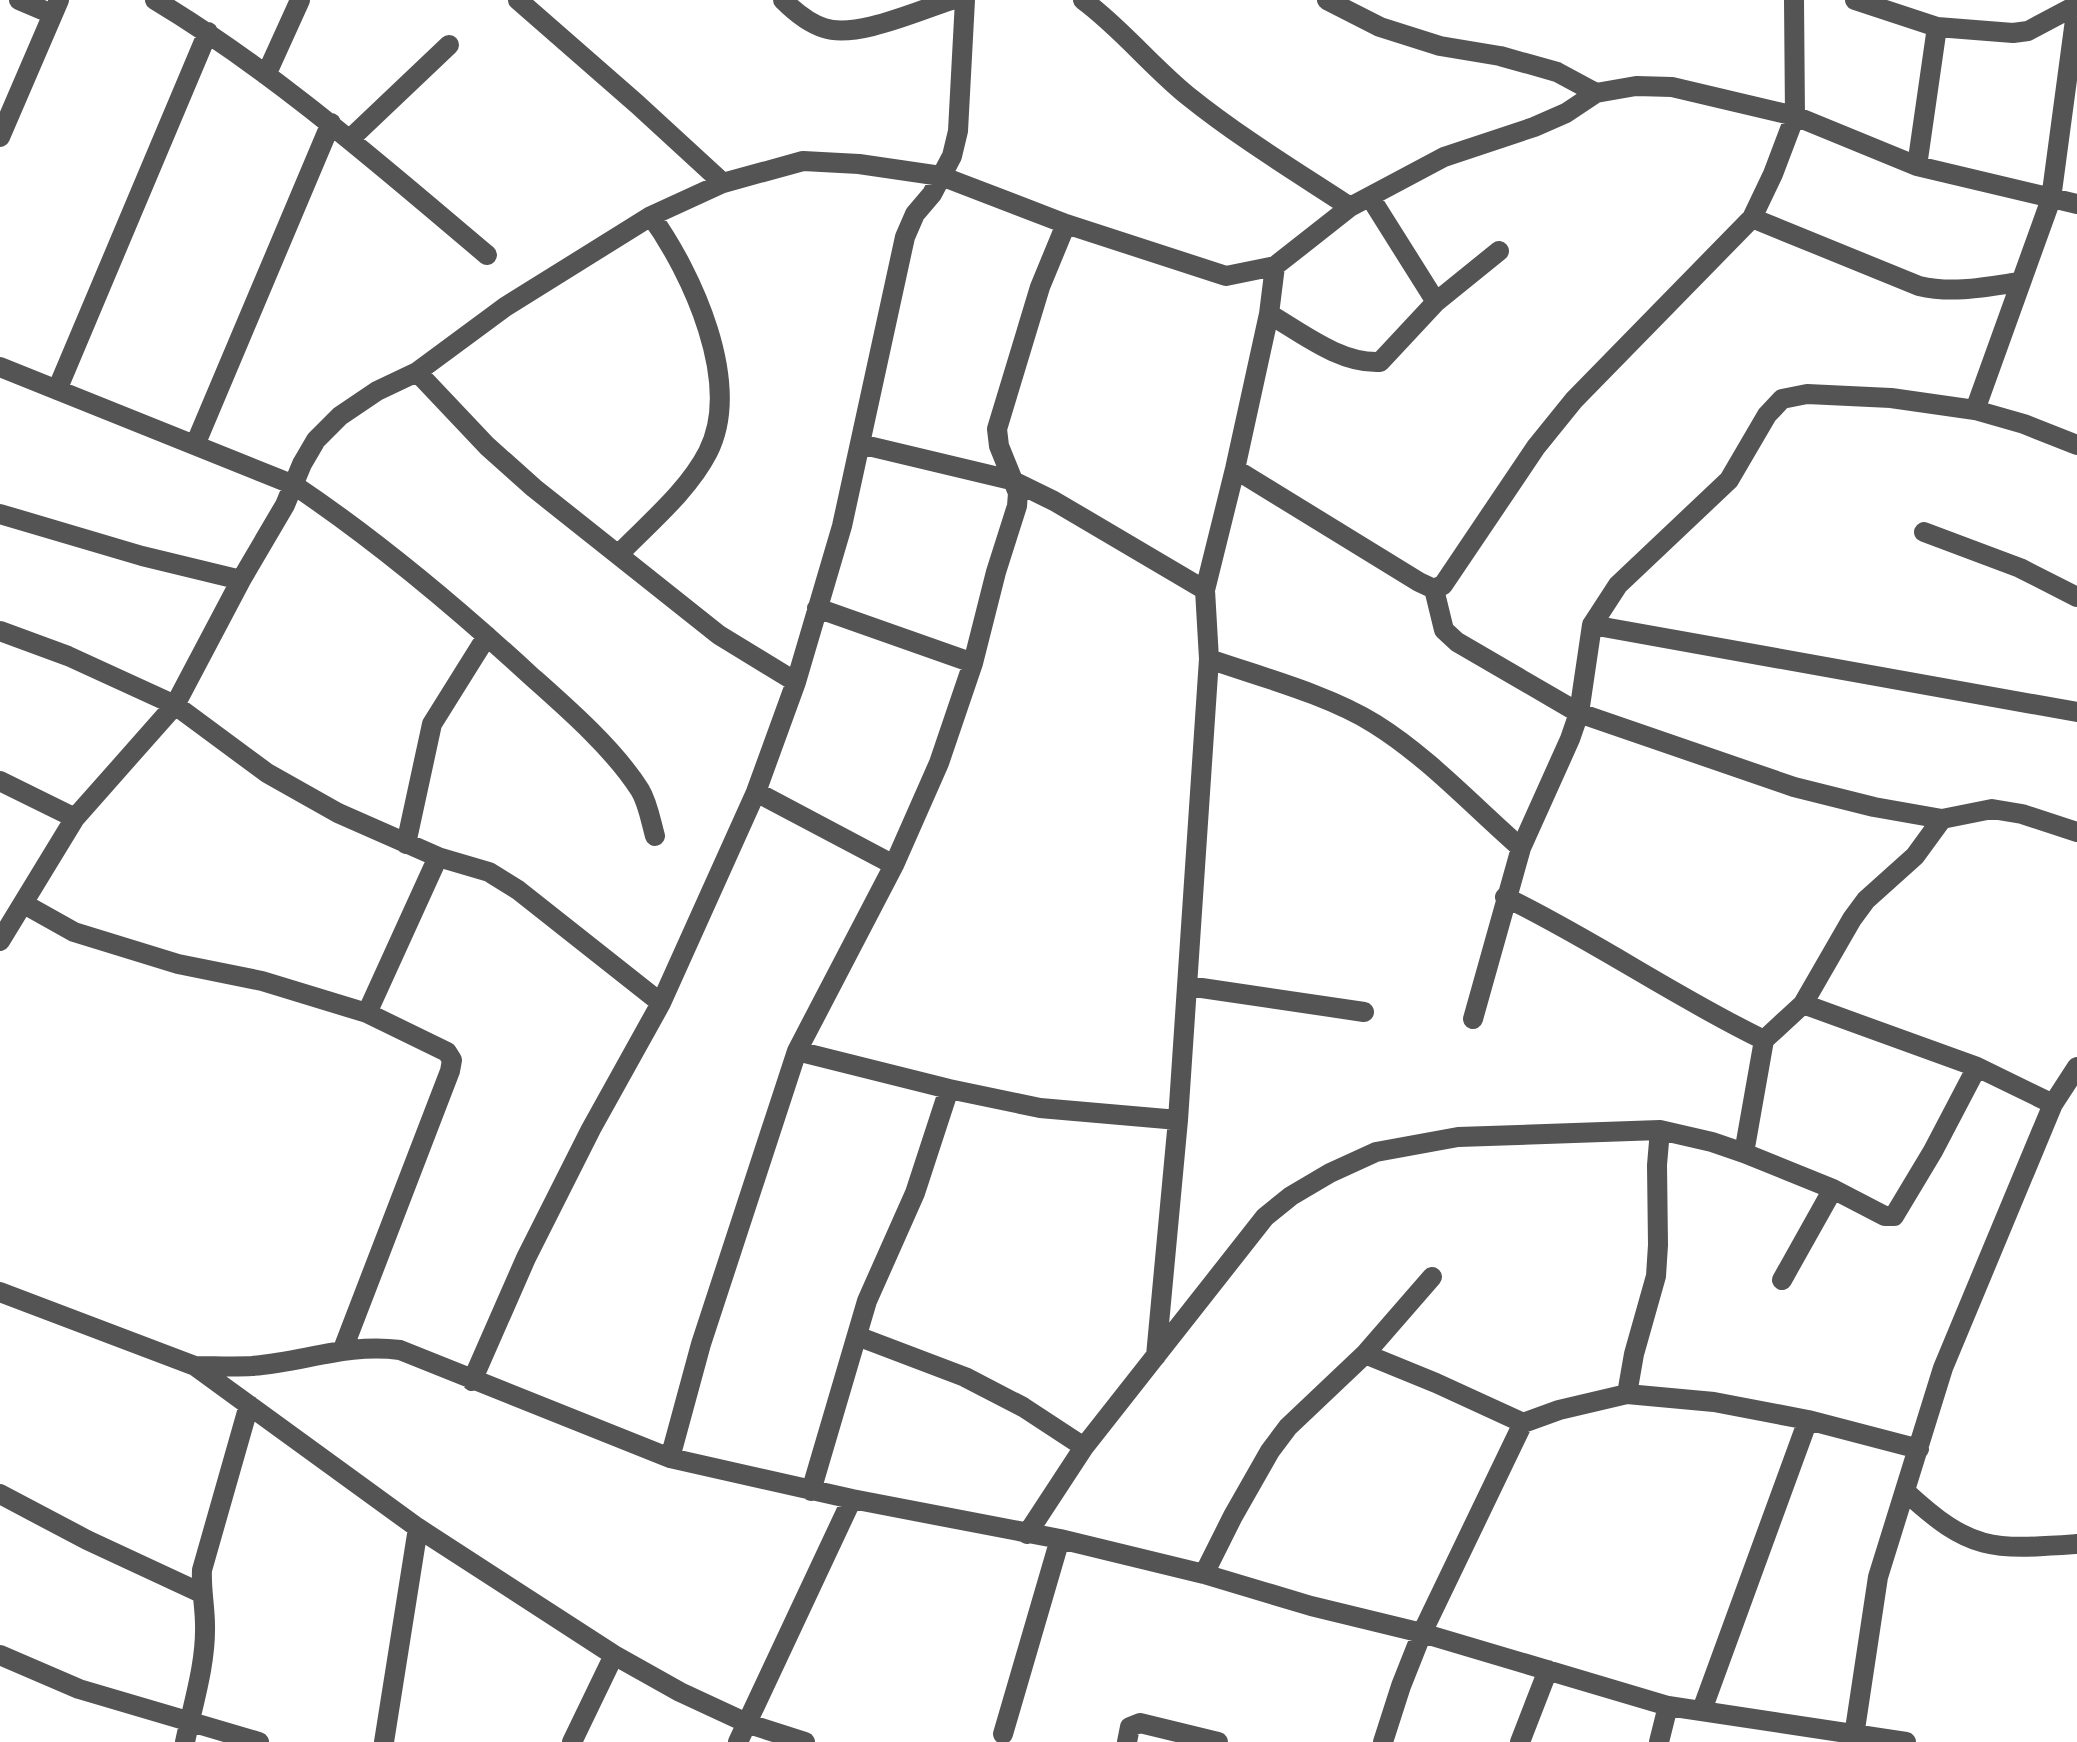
<svg xmlns="http://www.w3.org/2000/svg" width="2077" height="1742" viewBox="0 0 2077 1742" font-family="Figtree,sans-serif">
<style>
.lines{fill:none;stroke-linecap:round;stroke-linejoin:round}
.minor{stroke:#545454;stroke-width:20}
</style>
<rect width="100%" height="100%" fill="#fff"/>
<g class="lines">
<!-- minor -->
<path class="minor" d="M19 0 52 14
M155 0C275 72 380 165 487 255
M518 0 637 104 723 183
M783 0C795 12 808 23 824 28 857 39 919 10 952 0
M1083 0C1121 28 1151 66 1188 96 1239 137 1295 171 1350 207
M1327 0 1380 27 1440 46 1500 56 1557 72 1596 93
M1855 0 1937 27 2013 33 2028 31 2077 5
M266 75 300 0
M0 137 59 0
M350 139 449 45
M1917 166 1937 27
M1370 197 1436 302
M1752 218 1919 286C1953 294 1986 287 2020 282
M1269 314C1302 333 1340 364 1380 362L1436 302 1499 251
M0 367 294 485C379 542 456 607 531 676 567 708 614 749 640 790 648 803 651 822 655 836
M417 372 487 446 534 488 719 635 796 682
M57 390 208 32
M1975 410 2051 199 2077 5
M860 444 1011 480 1054 501 1205 590
M195 445 331 123
M1235 469 1419 582 1434 589 1443 585 1536 447 1574 400 1752 218 1773 174 1795 116 1794 0
M0 514 142 556 241 580
M1924 532 2020 568 2077 597
M619 554C649 523 688 491 708 452 743 383 692 273 651 216
M1434 589 1444 630 1457 642 1579 713 1794 787 1874 807 1942 819 1992 809 2022 814 2077 832
M817 608 973 663
M1592 625 2077 712
M0 631 68 656 175 705 267 773 338 813 438 857 489 872 518 890 661 1003
M1209 659C1261 677 1329 695 1375 724 1428 757 1474 807 1521 848
M0 781 75 818
M756 792 894 865
M406 844 432 724 487 636
M1505 897C1594 940 1675 997 1764 1040L1803 1004 1977 1067 2053 1104
M24 904 74 932 178 964 262 981 367 1013 447 1052 452 1060 450 1071 343 1349
M0 941 75 818 175 705 241 580 285 505 302 464 316 440 340 416 377 391 417 372 505 307 651 216 723 183 803 161 859 164 941 176 1066 224 1226 276 1275 266 1350 207 1444 157 1534 127 1566 113 1596 93 1636 86 1672 87 1795 116 1917 166 2077 204
M1188 986 1364 1012
M1803 1004 1852 919 1866 900 1915 856 1942 819
M367 1013 438 857
M1473 1019 1521 848 1570 739 1579 713 1592 625 1618 585 1729 480 1767 415 1782 399 1807 394 1891 398 1975 410 2024 424 2077 445
M797 1051 949 1089 1040 1108 1178 1120
M1744 1153 1764 1040
M1782 1280 1833 1189
M0 1292 195 1366 418 1528 614 1655 680 1692 749 1724 805 1742
M857 1336 965 1377 1023 1407 1084 1447
M1365 1354 1436 1383 1523 1423
M1156 1356 1178 1120 1209 659 1205 590 1235 469 1269 314 1275 266
M195 1366C214 1366 233 1367 252 1366 304 1362 347 1343 400 1350L670 1458 852 1499 1060 1539 1204 1574 1311 1606 1422 1633 1668 1706 1906 1742
M472 1381 526 1258 591 1129 661 1003 756 792 796 682 842 526 905 237 915 214 932 194 952 156 958 131 965 0
M1627 1394 1634 1354 1656 1276 1658 1245 1657 1165 1660 1130
M670 1458 701 1344 797 1051 894 865 939 763 973 663 996 572 1017 506 1018 493 999 446 997 429 1040 287 1066 224
M811 1491 867 1301 915 1193 949 1089
M1906 1492C1971 1552 1992 1550 2077 1544
M0 1494 87 1540 201 1593
M1027 1534 1084 1447 1265 1217 1291 1196 1330 1173 1376 1152 1458 1137 1660 1130 1712 1142 1744 1153 1833 1189 1885 1216H1894L1933 1151 1977 1067
M1204 1574 1233 1516 1270 1451 1288 1427 1365 1354 1432 1277
M0 1655 79 1689 259 1742
M1702 1710 1808 1420
M1003 1734 1060 1539
M1854 1736 1878 1577 1943 1368 2053 1104 2077 1067
M185 1742C193 1704 206 1664 205 1625 205 1607 201 1589 202 1570L249 1405
M384 1742 418 1528
M572 1742 614 1655
M738 1742 852 1499
M1127 1742 1130 1727 1140 1723 1218 1742
M1383 1742 1401 1686 1422 1633 1523 1423 1559 1410 1627 1394 1714 1402 1808 1420 1919 1449
M1520 1742 1548 1670
M1659 1742 1668 1706"/>
</g>
</svg>
